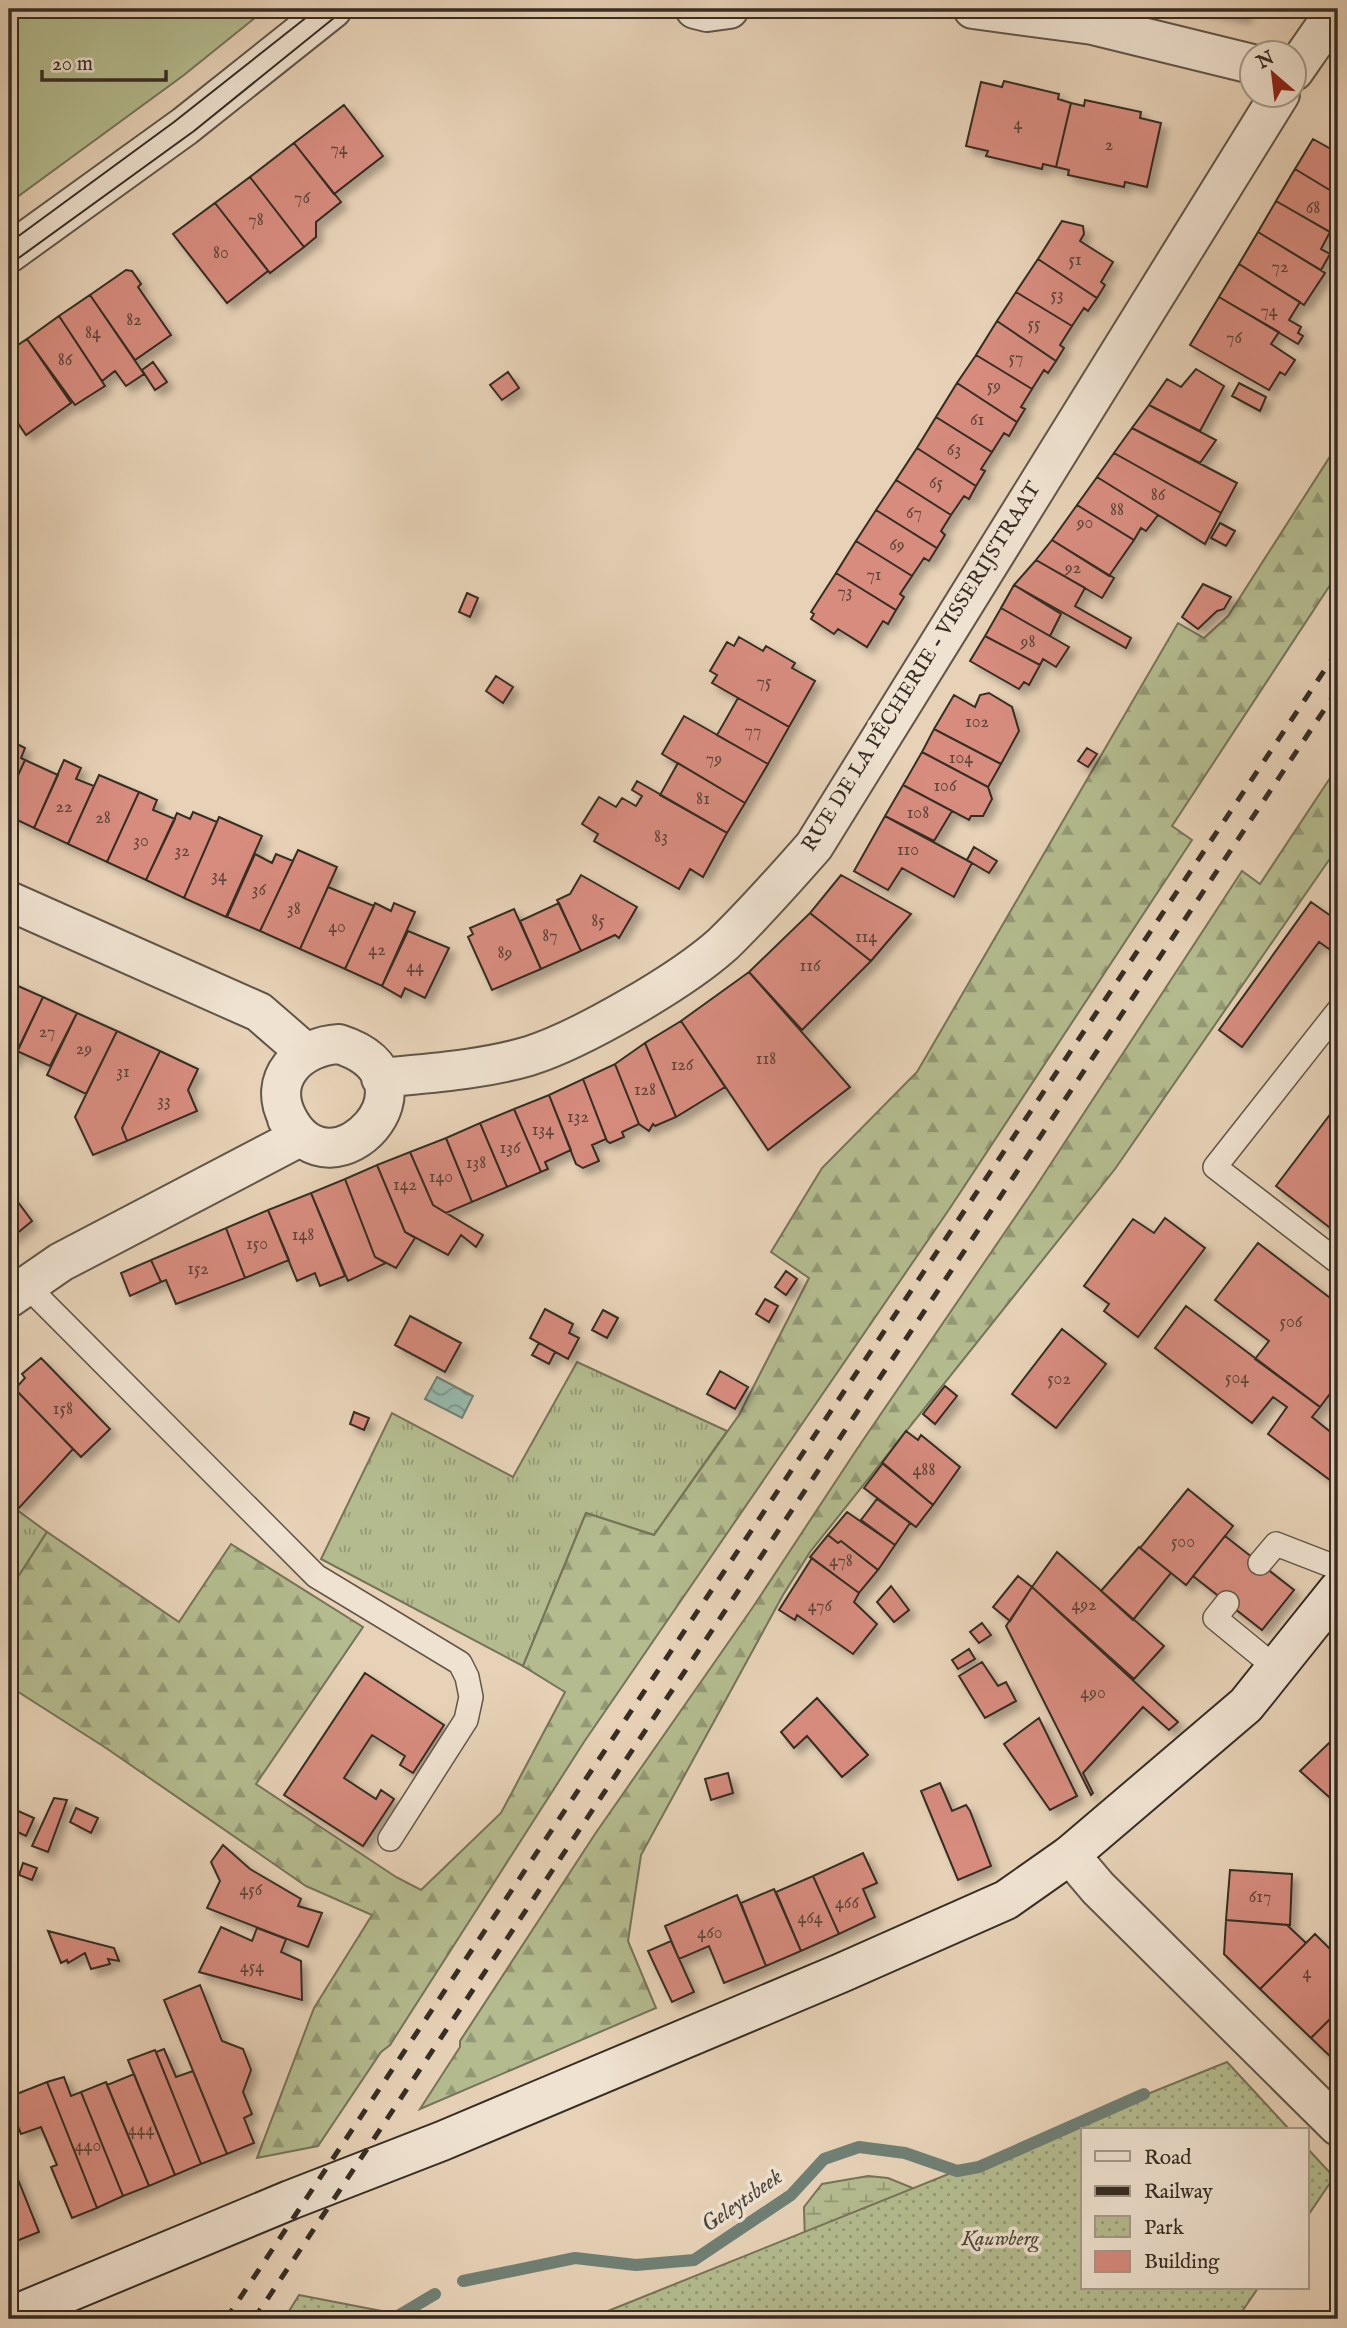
<svg xmlns="http://www.w3.org/2000/svg" width="1347" height="2328" viewBox="0 0 1347 2328" font-family="'IM FELL English',serif">
<style>
.grass{fill:url(#grass-tufts);stroke:#75745a;stroke-width:2}
.forest{fill:url(#forest-firs);stroke:#75745a;stroke-width:2}
.wetland{fill:url(#wetland-marsh);stroke:#75745a;stroke-width:2}
.park{fill:url(#park-dots);stroke:#75745a;stroke-width:2}
.garden{fill:#b4bc8f;stroke:#75745a;stroke-width:2}
.water{fill:url(#water-waves);stroke:#708075;stroke-width:2}
.lines{fill:none;stroke-linecap:round;stroke-linejoin:round}
.stream{stroke:#708075;stroke-width:12}
.building{fill:#d78c7e;stroke:#362d24;stroke-width:2;filter:url(#shadow)}
.service-casing{stroke:#625649;stroke-width:26}
.minor-casing{stroke:#625649;stroke-width:42}
.tertiary-casing{stroke:#625649;stroke-width:42}
.secondary-casing{stroke:#362d24;stroke-width:42}
.service{stroke:#efe2d0;stroke-width:23}
.minor{stroke:#efe2d0;stroke-width:38}
.tertiary{stroke:#efe2d0;stroke-width:38}
.secondary{stroke:#efe2d0;stroke-width:38}
.tram{stroke:#362d24;stroke-width:2}
.rail{stroke:#362d24;stroke-width:5;stroke-dasharray:12 12;stroke-linecap:butt}
.labels{text-anchor:middle;dominant-baseline:central;stroke-width:7;stroke-linejoin:round;paint-order:stroke}
.number-label{font-size:18px;fill:#5e453a}
.street-label{font-size:21px;fill:#362d24;stroke:#efe2d0}
.park-label{font-size:21px;font-style:italic;fill:#4f4a39;stroke:#efe2d0}
.water-label{font-size:23px;font-style:italic;fill:#49493f;stroke:#efe2d0}
</style>
<defs>
<pattern id="grass-tufts" width="24" height="20" patternUnits="userSpaceOnUse" patternTransform="scale(1.75)"><rect width="24" height="20" fill="#b4bc8f"/><path d="M3 7l-1-3M5 7V3M7 7l1-3M15 17l-1-3M17 17v-4M19 17l1-3" fill="none" stroke="#939975"/></pattern>
<pattern id="forest-firs" width="22" height="20" patternUnits="userSpaceOnUse" patternTransform="scale(1.75)"><rect width="22" height="20" fill="#b4bc8f"/><path d="M5 1l3.5 6h-7zM16 11l3.5 6h-7z" fill="#939975"/></pattern>
<pattern id="wetland-marsh" width="20" height="14" patternUnits="userSpaceOnUse" patternTransform="scale(1.75)"><rect width="20" height="14" fill="#b4bc8f"/><path d="M1 5h8M5 5V1M11 12h8M15 12V8" fill="none" stroke="#939975"/></pattern>
<pattern id="park-dots" width="8" height="8" patternUnits="userSpaceOnUse" patternTransform="scale(1.75)"><rect width="8" height="8" fill="#b4bc8f"/><path d="M2 2h.1M6 6h.1" fill="none" stroke="#939975" stroke-width="1.8" stroke-linecap="round"/></pattern>
<pattern id="water-waves" width="16" height="10" patternUnits="userSpaceOnUse" patternTransform="scale(1.75)"><rect width="16" height="10" fill="#97b8ab"/><path d="M0 5q4-4 8 0t8 0" fill="none" stroke="#7c968b"/></pattern>
<filter id="shadow"><feDropShadow dx="6" dy="6" stdDeviation="3.5" flood-color="#0004"/></filter>
</defs>
<rect width="100%" height="100%" fill="#e7d2b7"/>
<filter id="stains"><feTurbulence type="fractalNoise" baseFrequency=".00286" numOctaves="4"/><feColorMatrix values="0 0 0 0 .2 0 0 0 0 .09 0 0 0 0 .02 0 0 0 .5 -.17"/></filter>
<radialGradient id="worn" r=".72"><stop offset=".6" stop-color="#630" stop-opacity="0"/><stop offset="1" stop-color="#630" stop-opacity=".3"/></radialGradient>
<!-- grass -->
<path class="grass" d="M577 1362 727 1431 654 1535 586 1513 523 1666 321 1559 392 1413 513 1477Z
M9 1504 47 1532 9 1591Z"/>
<!-- forest -->
<path class="forest" d="M1338 444V573L1172 826 1192 840 950 1208 584 1742 390 2045 381 2052 318 2146 257 2158 314 2008 372 1915 306 1886 106 1748 9 1686V1591L47 1532 179 1622 231 1544 363 1627 256 1784 396 1877 421 1890 501 1813 565 1692 523 1666 586 1513 654 1535 739 1415 809 1278 771 1252 822 1168 917 1072 1178 623 1204 638 1228 616Z
M1338 766V847L1115 1169 810 1552 783 1595 641 1855 628 1941 656 2008 420 2109 460 2047V2041L595 1834 753 1607 859 1446 1035 1188 1242 871 1260 884Z"/>
<!-- wetland -->
<path class="wetland" d="M868 2176 888 2178 925 2193 805 2244 804 2207 822 2184Z"/>
<!-- park -->
<path class="park" d="M1227 2062 1290 2130H1083V2288H1258L1237 2319H588Z
M1307 2148 1334 2177 1307 2217Z
M299 2295 423 2319H284Z"/>
<!-- garden -->
<path class="garden" d="M9 9H266L184 75 9 203Z"/>
<!-- water -->
<path class="water" d="M437 1377 473 1396 462 1418 425 1399Z"/>
<g class="lines">
<!-- stream -->
<path class="stream" d="M463 2281 575 2258 636 2265 694 2260 791 2195 824 2159 859 2147 905 2153 957 2171 979 2167 1144 2094
M393 2319 435 2294"/>
</g>
<!-- building -->
<path class="building" d="M1199 9H1247L1244 17Z
M1004 81 1059 94 1058 99 1071 103 1056 167 1043 164 1042 169 986 156 988 151 966 146 981 82 1002 87Z
M1085 100 1141 112 1140 118 1161 123 1147 187 1125 182 1124 187 1068 175 1069 170 1056 167 1071 103 1084 106Z
M344 105 383 156 334 194 294 143Z
M1313 139 1338 153V195L1295 169Z
M294 143 341 202 316 222V237L304 247 250 177Z
M1295 169 1338 195V214L1334 221 1338 226 1333 234 1276 201Z
M250 177 304 247 270 273 215 203Z
M1276 201 1330 232 1321 249 1330 254 1321 270 1258 232Z
M215 203 268 271 227 303 173 234Z
M1062 221 1083 226 1084 234 1080 241 1113 262 1101 282 1105 285 1097 298 1038 259Z
M1258 232 1325 273 1304 305 1239 264Z
M1038 259 1097 298 1088 311 1084 308 1072 326 1016 292Z
M1239 264 1300 302 1289 320 1301 327 1298 333 1303 336 1298 344 1219 297Z
M126 270 132 271 141 284 138 287 171 335 135 360 90 295Z
M1016 292 1072 326 1060 345 1064 348 1056 361 997 321Z
M90 295 144 374 126 386 115 371 102 381 59 316Z
M1219 297 1279 332 1271 344 1295 360 1285 375 1280 372 1269 390 1190 345Z
M59 316 105 386 75 405 27 339Z
M997 321 1056 361 1048 373 1044 370 1032 389 976 355Z
M27 339 71 403 26 435 9 410V403L14 399 9 390V351Z
M976 355 1032 389 1021 407 1025 409 1017 422 957 383Z
M153 362 167 382 155 390 142 370Z
M1196 369 1224 386 1200 431 1149 405 1167 379 1181 387Z
M508 372 519 388 502 400 490 385Z
M957 383 1017 422 1009 436 1004 433 992 452 936 417Z
M1239 383 1266 397 1260 411 1232 396Z
M1149 405 1216 440 1200 463 1132 428Z
M936 417 992 452 981 469 985 471 976 486 917 448Z
M1132 428 1237 483 1221 513 1114 453Z
M917 448 976 486 969 499 964 496 951 515 896 480Z
M1114 453 1221 513 1205 544 1097 477Z
M1097 477 1158 515 1146 531 1141 528 1134 540 1077 505Z
M896 480 951 515 941 531 945 535 937 548 876 510Z
M1077 505 1134 540 1109 576 1052 540Z
M876 510 937 548 929 561 924 558 912 576 856 541Z
M1220 523 1235 531 1226 546 1211 538Z
M1052 540 1114 578 1102 598 1036 560Z
M856 541 912 576 900 594 904 597 896 610 836 573Z
M1036 560 1085 588 1075 606 1131 638 1126 648 1014 585Z
M836 573 896 610 888 624 883 621 867 647 838 629 834 634 811 619 814 614 811 612Z
M1203 584 1231 597 1224 609 1217 611 1198 629 1182 617Z
M1014 585 1061 614 1050 636 1001 608Z
M467 593 478 598 470 617 459 612Z
M1001 608 1069 647 1056 667 1043 659 1040 665 985 636Z
M985 636 1040 665 1029 685 1024 682 1019 689 970 661Z
M739 637 763 651 766 646 795 663 792 668 815 681 789 727 712 683 717 675 710 671 727 642 734 646Z
M496 676 513 687 503 703 486 691Z
M989 693 1012 707 1019 731 1001 764 934 729 954 695 975 707 980 695Z
M738 698 789 727 768 764 717 735Z
M684 716 768 764 745 803 662 754Z
M934 729 1001 764 988 787 922 752Z
M9 740 25 748 21 758 25 760 9 795Z
M1087 748 1097 754 1088 767 1078 761Z
M922 752 988 787 992 799 983 816H971L969 820 903 785Z
M25 760 58 775 34 828 9 816V795Z
M64 760 81 768 76 779 94 786 68 844 34 828Z
M678 763 745 803 727 833 660 795Z
M99 775 139 792 107 862 68 844Z
M637 781 727 833 703 877 690 869 679 889 594 841 598 834 582 824 599 797 616 807 622 798 636 806 642 796 632 790Z
M903 785 952 811 934 841 885 816Z
M139 792 157 800 153 810 175 819 146 880 107 862Z
M193 812 217 822 184 898 146 880 177 813 190 819Z
M885 816 972 863 954 897 902 868 888 890 854 871Z
M219 817 262 836 226 917 184 898Z
M974 847 997 861 989 873 967 860Z
M298 850 337 867 300 949 260 931Z
M255 854 272 863 276 854 293 861 260 931 227 917Z
M581 875 637 907 619 938 615 935 581 951 557 900 570 894Z
M841 875 911 914 871 961 810 913Z
M328 887 374 906 345 969 300 949Z
M1311 902 1338 921V937L1329 949 1319 942 1242 1047 1219 1030Z
M375 903 391 911 394 903 415 912 382 986 345 969Z
M559 903 581 951 541 969 520 921Z
M514 909 541 969 492 990 468 937 473 934 470 928Z
M810 913 871 961 802 1030 749 972Z
M408 931 449 948 425 998 405 988 401 997 382 986Z
M749 972 850 1087 768 1150 681 1021Z
M9 982 43 997 13 1061 9 1059Z
M43 997 77 1013 50 1066 17 1051Z
M77 1013 117 1031 86 1094 47 1075Z
M681 1021 725 1087 676 1117 645 1043Z
M117 1031 160 1051 122 1128 127 1141 93 1155 75 1117Z
M645 1043 676 1117 655 1126 653 1124 649 1131 639 1124 615 1064Z
M160 1051 198 1069 188 1090 197 1111 127 1141 122 1128Z
M615 1064 639 1124 622 1132 624 1137 610 1143 607 1141 583 1079Z
M583 1079 606 1139 592 1145 599 1161 583 1168 576 1164 549 1095Z
M549 1095 571 1150 545 1162 548 1169 541 1172 514 1109Z
M1338 1104V1234L1276 1186Z
M514 1109 541 1172 507 1187 480 1123Z
M480 1123 507 1187 472 1202 446 1138Z
M446 1138 472 1202 446 1213 433 1205 410 1152Z
M410 1152 433 1205 483 1235 476 1247 461 1235 448 1255 405 1232 377 1165Z
M377 1165 405 1232 415 1238 396 1268 375 1257 345 1179Z
M345 1179 375 1257 386 1263 348 1281 311 1193Z
M9 1190 32 1221 9 1240Z
M311 1193 345 1276 320 1286 315 1273 297 1281 268 1210Z
M268 1210 289 1260 245 1278 226 1228Z
M1165 1218 1205 1248 1138 1337 1104 1311 1109 1304 1084 1286 1133 1219 1154 1233Z
M226 1228 245 1278 176 1304 166 1280 161 1282 151 1260Z
M1258 1243 1338 1304V1383L1320 1407 1255 1359 1269 1341 1215 1300Z
M151 1260 161 1282 130 1296 121 1273Z
M786 1271 797 1279 786 1295 775 1287Z
M765 1299 778 1306 769 1322 756 1314Z
M1186 1306 1320 1407 1312 1417 1338 1438V1486L1268 1434 1287 1407 1273 1397 1252 1423 1155 1348Z
M545 1309 573 1324 569 1333 579 1338 568 1359 530 1338Z
M603 1310 618 1318 607 1338 592 1330Z
M410 1316 461 1343 445 1372 395 1345Z
M1062 1329 1106 1364 1056 1428 1012 1394Z
M539 1343 555 1352 549 1364 532 1355Z
M41 1358 110 1429 81 1457 15 1389 25 1378 22 1374Z
M720 1371 748 1387 735 1409 707 1394Z
M945 1386 957 1396 935 1424 923 1414Z
M15 1389 73 1449 19 1508 9 1500V1396Z
M354 1412 369 1418 364 1430 350 1424Z
M906 1431 918 1440 921 1435 960 1467 933 1505 882 1463Z
M883 1463 933 1505 916 1527 864 1488Z
M1188 1489 1233 1526 1186 1585 1140 1548Z
M877 1499 910 1523 895 1545 861 1520Z
M847 1512 895 1545 878 1570 841 1541 838 1543 828 1535Z
M828 1535 838 1543 841 1541 878 1570 859 1593 810 1557Z
M1225 1536 1294 1590 1262 1630 1193 1576Z
M1139 1547 1171 1573 1133 1620 1101 1591Z
M1057 1552 1164 1646 1134 1679 1032 1587Z
M812 1558 859 1593 854 1602 877 1624 853 1654 797 1615 795 1620 779 1610Z
M1018 1576 1032 1587 1010 1621 993 1607Z
M891 1586 909 1610 894 1622 877 1602Z
M1032 1587 1178 1722 1169 1730 1143 1707 1083 1773 1093 1793 1091 1795 1006 1626Z
M982 1623 991 1635 979 1643 970 1632Z
M969 1649 975 1659 958 1669 952 1660Z
M982 1662 998 1686 1006 1682 1016 1701 985 1718 959 1676Z
M365 1673 444 1725 413 1773 400 1765 405 1756 372 1735 344 1778 376 1799 381 1790 394 1799 363 1846 284 1795Z
M817 1698 868 1755 842 1777 807 1736 794 1748 781 1732Z
M1039 1718 1077 1796 1050 1810 1004 1744Z
M1330 1742 1338 1749V1805L1300 1771Z
M728 1773 733 1793 711 1800 705 1779Z
M940 1783 952 1811 966 1805 970 1811 991 1866 958 1880 921 1791Z
M54 1798 67 1800 48 1852 32 1846Z
M9 1807 34 1818 26 1836 9 1828Z
M76 1808 98 1818 91 1833 70 1822Z
M223 1845 250 1869 301 1899 298 1906 322 1913 308 1947 207 1908 220 1881 211 1862Z
M863 1853 877 1883 863 1889 875 1917 839 1934 813 1876Z
M23 1863 37 1868 32 1880 19 1875Z
M1230 1870 1292 1874 1290 1925 1226 1920Z
M813 1876 839 1934 801 1951 776 1892Z
M774 1889 801 1951 766 1966 741 1903Z
M737 1895 766 1966 724 1983 709 1946 679 1959 665 1926Z
M1226 1920 1287 1925 1306 1943 1260 1989 1224 1954Z
M221 1927 252 1941 257 1928 286 1939 281 1952 301 1961 302 2000 199 1972Z
M48 1931 114 1948 119 1961 108 1959 110 1964 91 1969 85 1953 68 1963 67 1960 61 1963Z
M1315 1934 1338 1957V2011L1311 2038 1260 1989Z
M671 1941 694 1992 672 2002 648 1951Z
M200 1985 222 2041 243 2049 251 2070 243 2092 252 2114 244 2118 254 2143 227 2154 164 2000Z
M1338 2011V2064L1311 2038Z
M164 2049 176 2077 193 2071 227 2154 201 2164 156 2052Z
M155 2050 201 2164 175 2175 128 2060Z
M134 2074 175 2175 149 2186 107 2085Z
M64 2077 71 2096 81 2092 123 2196 97 2208 47 2082Z
M47 2082 97 2208 72 2218 51 2167 57 2165 41 2127 21 2134 9 2103V2097Z
M106 2082 149 2186 123 2196 81 2092Z
M11 2162 39 2232 9 2244V2163Z"/>
<g class="lines">
<defs>
<path id="service" d="M1338 1011 1215 1167 1338 1262
M26 1285 316 1576 460 1663 467 1677 471 1697 466 1720 390 1839
M1260 1563 1276 1544 1338 1568
M1227 1603 1215 1618 1276 1668"/>
<path id="minor" d="M695 9 707 12 729 9
M973 9 1093 25 1252 64
M1294 71 1337 9
M9 901 259 1012 305 1052
M339 1044C449 1079 332 1203 288 1119 266 1078 300 1046 339 1044Z
M381 1078C430 1073 481 1070 529 1056 582 1039 682 981 723 944 755 913 785 879 814 846L1280 94
M9 1298 61 1262 300 1137 287 1119"/>
<path id="tertiary" d="M9 253 185 126 332 9
M1070 1855 1098 1888 1338 2126"/>
<path id="secondary" d="M9 2317 290 2200 442 2141 841 1973 1006 1900 1070 1855 1246 1705 1338 1590"/>
</defs>
<!-- service casing -->
<use href="#service" class="service-casing"/>
<!-- minor casing -->
<use href="#minor" class="minor-casing"/>
<!-- tertiary casing -->
<use href="#tertiary" class="tertiary-casing"/>
<!-- secondary casing -->
<use href="#secondary" class="secondary-casing"/>
<!-- service -->
<use href="#service" class="service"/>
<!-- minor -->
<use href="#minor" class="minor"/>
<!-- tertiary -->
<use href="#tertiary" class="tertiary"/>
<!-- secondary -->
<use href="#secondary" class="secondary"/>
<!-- tram -->
<path class="tram" d="M9 243 174 122 317 9
M9 265 194 131 345 9"/>
<!-- rail -->
<path class="rail" d="M226 2319 1338 650
M254 2319 1338 689"/>
</g>
<g class="labels">
<!-- number labels -->
<g class="number-label">
<text x="1018" y="124">4</text>
<text x="1109" y="145">2</text>
<text x="339" y="149">74</text>
<text x="302" y="198">76</text>
<text x="1313" y="208">68</text>
<text x="256" y="220">78</text>
<text x="221" y="253">80</text>
<text x="1075" y="260">51</text>
<text x="1280" y="267">72</text>
<text x="1057" y="295">53</text>
<text x="1269" y="311">74</text>
<text x="134" y="320">82</text>
<text x="1034" y="324">55</text>
<text x="93" y="333">84</text>
<text x="1234" y="338">76</text>
<text x="1016" y="358">57</text>
<text x="65" y="360">86</text>
<text x="994" y="386">59</text>
<text x="977" y="420">61</text>
<text x="954" y="450">63</text>
<text x="936" y="483">65</text>
<text x="1158" y="495">86</text>
<text x="1117" y="510">88</text>
<text x="914" y="513">67</text>
<text x="1085" y="523">90</text>
<text x="897" y="545">69</text>
<text x="1073" y="568">92</text>
<text x="874" y="575">71</text>
<text x="845" y="592">73</text>
<text x="1028" y="642">98</text>
<text x="764" y="682">75</text>
<text x="977" y="722">102</text>
<text x="753" y="731">77</text>
<text x="961" y="758">104</text>
<text x="714" y="759">79</text>
<text x="945" y="786">106</text>
<text x="703" y="799">81</text>
<text x="64" y="807">22</text>
<text x="918" y="813">108</text>
<text x="103" y="818">28</text>
<text x="661" y="837">83</text>
<text x="141" y="841">30</text>
<text x="908" y="850">110</text>
<text x="182" y="851">32</text>
<text x="219" y="876">34</text>
<text x="259" y="890">36</text>
<text x="294" y="909">38</text>
<text x="598" y="921">85</text>
<text x="337" y="927">40</text>
<text x="550" y="936">87</text>
<text x="866" y="937">114</text>
<text x="377" y="950">42</text>
<text x="505" y="953">89</text>
<text x="810" y="966">116</text>
<text x="415" y="967">44</text>
<text x="47" y="1032">27</text>
<text x="84" y="1049">29</text>
<text x="766" y="1059">118</text>
<text x="682" y="1065">126</text>
<text x="123" y="1072">31</text>
<text x="645" y="1090">128</text>
<text x="164" y="1101">33</text>
<text x="578" y="1117">132</text>
<text x="543" y="1130">134</text>
<text x="510" y="1148">136</text>
<text x="476" y="1163">138</text>
<text x="441" y="1177">140</text>
<text x="405" y="1185">142</text>
<text x="303" y="1235">148</text>
<text x="257" y="1244">150</text>
<text x="198" y="1269">152</text>
<text x="1291" y="1322">506</text>
<text x="1237" y="1378">504</text>
<text x="1059" y="1379">502</text>
<text x="63" y="1409">158</text>
<text x="924" y="1470">488</text>
<text x="1183" y="1542">500</text>
<text x="841" y="1561">478</text>
<text x="1084" y="1605">492</text>
<text x="820" y="1606">476</text>
<text x="1093" y="1693">490</text>
<text x="251" y="1890">456</text>
<text x="1260" y="1897">617</text>
<text x="847" y="1903">466</text>
<text x="810" y="1918">464</text>
<text x="710" y="1933">460</text>
<text x="252" y="1967">454</text>
<text x="1307" y="1973">4</text>
<text x="141" y="2130">444</text>
<text x="88" y="2146">440</text>
</g>
<!-- street labels -->
<g class="street-label">
<text transform="translate(922 667) rotate(-58)">RUE DE LA PÊCHERIE - VISSERIJSTRAAT</text>
</g>
<!-- park labels -->
<g class="park-label">
<text x="1000" y="2239">Kauwberg</text>
</g>
<!-- water labels -->
<g class="water-label">
<text transform="translate(742 2201) rotate(-35)">Geleytsbeek</text>
</g>
</g>
<!-- margin -->
<rect width="1347" height="2328" fill="none" stroke="#e7d2b7" stroke-width="35"/>
<rect x="10" y="10" width="1326" height="2307" fill="none" stroke="#362d24" stroke-width="3.5"/>
<rect x="18" y="18" width="1312" height="2293" fill="none" stroke="#362d24" stroke-width="2"/>
<!-- legend -->
<rect x="1081" y="2128" width="228" height="161" fill="#efe2d0" stroke="#a59a8b" stroke-width="2"/>
<rect x="1095" y="2151" width="35" height="10" fill="#efe2d0" stroke="#a59a8b" stroke-width="2"/>
<text x="1144" y="2164" font-size="21" fill="#362d24">Road</text>
<rect x="1095" y="2186" width="35" height="10" fill="#362d24" stroke="#a59a8b" stroke-width="2"/>
<text x="1144" y="2198" font-size="21" fill="#362d24">Railway</text>
<rect x="1095" y="2216" width="35" height="21" fill="url(#park-dots)" stroke="#a59a8b" stroke-width="2"/>
<text x="1144" y="2234" font-size="21" fill="#362d24">Park</text>
<rect x="1095" y="2251" width="35" height="21" fill="#d78c7e" stroke="#a59a8b" stroke-width="2"/>
<text x="1144" y="2268" font-size="21" fill="#362d24">Building</text>
<!-- north arrow -->
<g transform="translate(1273 74) rotate(332)"><circle r="33" fill="#efe2d0" stroke="#a59a8b" stroke-width="2"/>
<path d="M0-5L12 26L0 18L-12 26Z" fill="#8f2418"/>
<text y="-10" font-size="19" font-weight="bold" text-anchor="middle" fill="#362d24">N</text>
</g>
<!-- scale -->
<path d="M42 70v10h124v-10" fill="none" stroke="#362d24" stroke-width="3.5"/>
<text x="52" y="70" font-size="21" fill="#362d24" stroke="#efe2d0" stroke-width="5" paint-order="stroke">20 m</text>
<rect width="100%" height="100%" filter="url(#stains)"/>
<rect width="100%" height="100%" fill="url(#worn)"/>
</svg>
